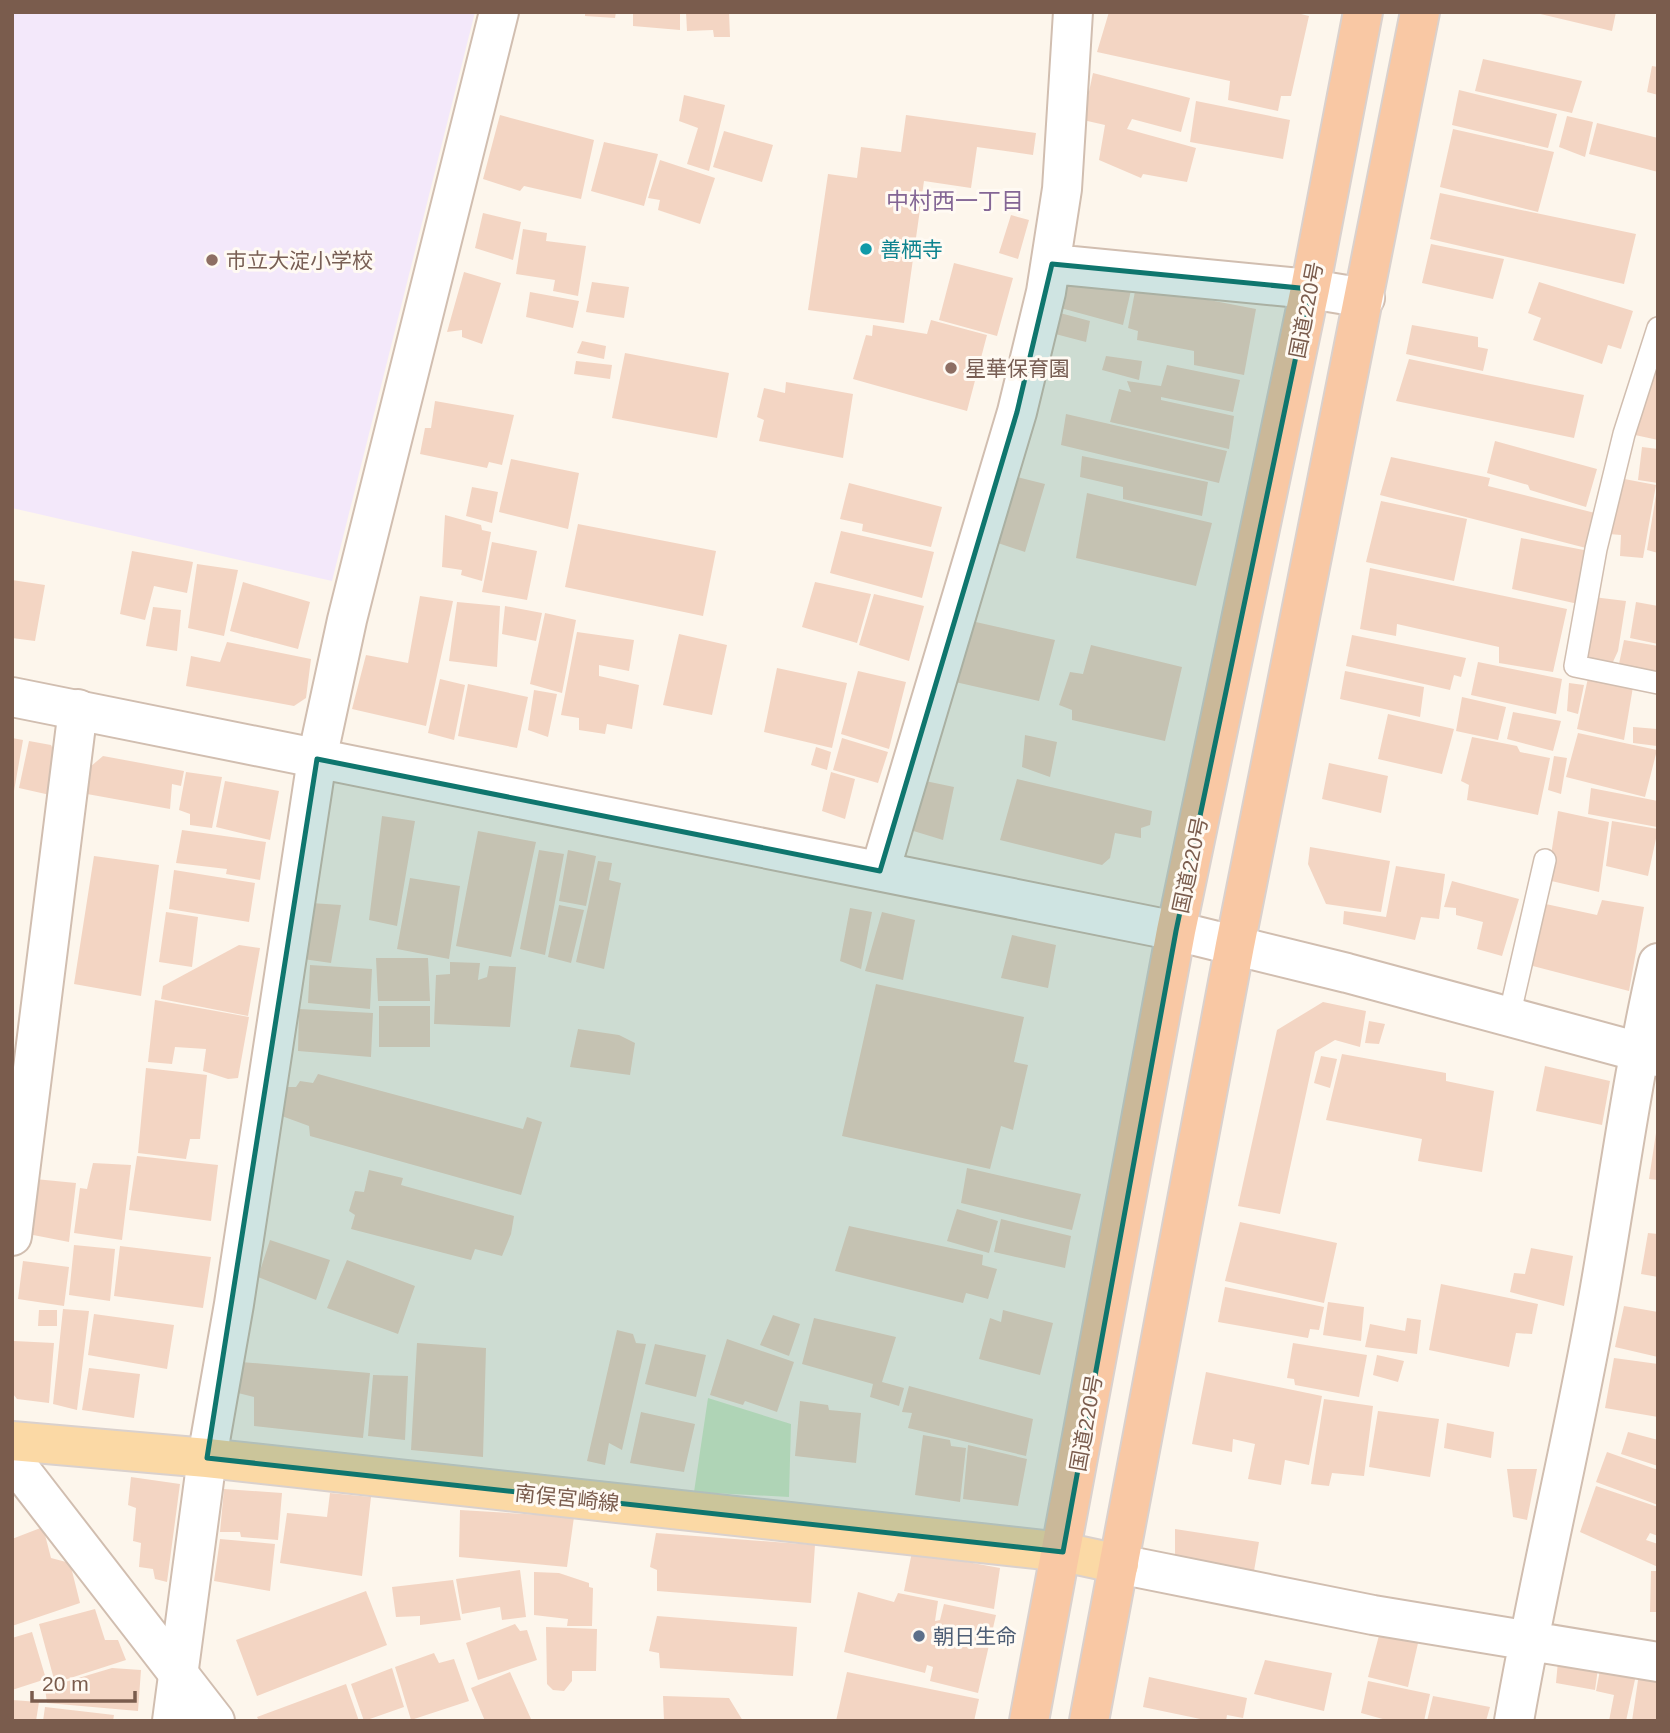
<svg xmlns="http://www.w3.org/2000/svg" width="1670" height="1733" viewBox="0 0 1670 1733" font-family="Arial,'Noto Sans JP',sans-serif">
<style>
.education{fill:#f3e8fa}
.green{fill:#d8ecc9}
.building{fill:#f3d5c3}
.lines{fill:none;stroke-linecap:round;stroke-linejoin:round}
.service-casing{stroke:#d1beb0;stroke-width:24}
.minor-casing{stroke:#d1beb0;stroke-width:42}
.tertiary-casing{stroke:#d1beb0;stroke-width:42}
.primary-casing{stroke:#dad1cd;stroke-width:42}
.trunk-casing{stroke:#dad1cd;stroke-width:42}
.service{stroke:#fff;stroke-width:21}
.minor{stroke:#fff;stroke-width:38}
.tertiary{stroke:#fff;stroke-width:38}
.primary{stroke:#fbd9a5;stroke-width:38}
.trunk{stroke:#f9c8a4;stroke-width:38}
.marked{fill:#0f766e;fill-opacity:0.2;stroke:#0f766e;stroke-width:5;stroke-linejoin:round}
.culture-dot{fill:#0f9aa8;stroke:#fffaf3;stroke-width:2.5}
.education-dot{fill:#8d6e63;stroke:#fffaf3;stroke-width:2.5}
.service-dot{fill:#5c6f8a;stroke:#fffaf3;stroke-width:2.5}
.labels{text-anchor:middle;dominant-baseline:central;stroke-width:6;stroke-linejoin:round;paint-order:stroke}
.culture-label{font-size:21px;fill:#0d838f;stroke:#fffaf3;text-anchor:start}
.education-label{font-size:21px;fill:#785e54;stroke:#fffaf3;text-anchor:start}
.street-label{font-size:21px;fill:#7a5c4d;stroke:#fffaf3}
.service-label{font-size:21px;fill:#4e5e75;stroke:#fffaf3;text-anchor:start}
.neighbourhood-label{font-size:23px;fill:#846695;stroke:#fffaf3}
</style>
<rect width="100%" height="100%" fill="#fdf6ec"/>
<!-- education -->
<path class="education" d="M12 12H475L332 581 12 508Z"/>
<!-- green -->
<path class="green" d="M708 1398 791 1424 789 1497 694 1492Z"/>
<!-- building -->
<path class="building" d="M585 12H616L615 18 585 16Z
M633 12H680V30L633 26Z
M686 12H729L730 37H714L713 30 687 31Z
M1109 12H1293L1309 16 1291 96H1281L1278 111 1228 100 1230 81 1097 52Z
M1532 12H1616L1612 31Z
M1483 59 1582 81 1572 113 1475 91Z
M1652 66 1658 67V95L1647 92Z
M1093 73 1190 98 1181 132 1132 119 1127 129 1196 148 1187 182 1143 174 1141 178 1099 160 1105 125 1083 120Z
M1459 90 1557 114 1548 148 1452 125Z
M684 95 725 105 709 171 687 164 698 128 679 121Z
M1196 101 1290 120 1283 159 1190 142Z
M500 115 594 140 581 199 524 186 520 191 483 179Z
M906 115 1036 133 1033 155 977 147 971 188 924 181 904 323 808 310 828 174 857 178 861 147 901 152Z
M1567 116 1593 122 1585 157 1559 147Z
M1597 123 1658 138V172L1589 154Z
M1453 129 1554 152 1538 212 1440 187Z
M724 131 773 145 762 182 713 167Z
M604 142 658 154 644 206 591 191Z
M660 160 715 178 700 224 658 210 660 200 648 198Z
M1440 193 1636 234 1624 284 1430 239Z
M483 213 521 222 513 260 475 248Z
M1011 215 1029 220 1018 259 999 253Z
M523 229 547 233 546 241 586 246 578 296 553 291 555 280 516 274Z
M1431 244 1504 259 1493 299 1422 283Z
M954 263 1013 278 997 336 939 320Z
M1054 267 1132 286 1123 325 1046 304Z
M464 272 501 283 482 344 462 337V330L447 332Z
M592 282 629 287 624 318 586 312Z
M1539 282 1633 311 1621 349 1608 345 1602 364 1533 340 1541 318 1528 313Z
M1136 286 1256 309 1244 375 1194 365V351L1137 340 1138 331 1128 328Z
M530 292 579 301 573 328 526 317Z
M1045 309 1090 321 1086 342 1040 330Z
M931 320 987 335 967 411 853 379 866 335 872 336 873 325 927 334Z
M1412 325 1478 337V347L1488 349 1483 371 1406 354Z
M582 341 606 346 604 359 577 353Z
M1657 347H1658V440L1635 435Z
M625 353 729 373 717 438 612 418Z
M1106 356 1142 361 1139 380 1102 370Z
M1409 359 1584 395 1574 438 1396 401Z
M576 361 612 365 610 379 574 374Z
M1167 365 1240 380 1233 412 1161 397V400L1234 416 1229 449 1110 422 1119 389 1131 392 1127 381 1161 386Z
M786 382 853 394 843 458 759 441 764 420 757 417 764 388 785 393Z
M435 401 514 415 502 465 489 462 487 468 420 454 425 428H431Z
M1066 414 1227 451 1219 483 1061 445Z
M1495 441 1597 469 1586 507 1530 490 1528 485 1487 473Z
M1642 447 1658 449V483L1638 480Z
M1082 456 1208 482 1202 516 1123 499V487L1080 477Z
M1391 457 1490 478 1488 486 1595 513 1586 548 1380 495Z
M511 459 579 473 568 529 499 512Z
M1001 473 1045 484 1025 552 983 538Z
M1619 478 1656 485 1643 558 1620 556 1621 535 1609 534Z
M849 483 942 507 931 547 862 531 863 524 840 519Z
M472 487 498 492 492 523 466 516Z
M1087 493 1212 523 1196 586 1076 558Z
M1656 495H1658V553L1647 550Z
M1381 501 1467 519 1454 581 1366 562Z
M445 515 481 525 482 530 491 532 482 581 461 575 462 570 442 567Z
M578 524 716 551 703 616 565 587Z
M841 531 934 552 922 598 830 573Z
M1521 538 1589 551 1578 604 1512 589Z
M492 542 537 551 527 600 482 592Z
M132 551 193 562 187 593 154 586 145 620 120 614Z
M197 564 238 570 224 636 188 628Z
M1370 568 1567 609 1553 672 1499 663V647L1397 624 1396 636 1360 629Z
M12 580 45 585 35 641 12 638Z
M243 582 310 602 298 649 230 631Z
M815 582 871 594 857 643 802 627Z
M874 594 924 606 909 661 859 645Z
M420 596 453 601 426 726 352 709 366 655 408 663Z
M1593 597 1626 601 1618 651 1612 664 1582 659Z
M457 602 500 606 497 667 449 661Z
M1636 602 1658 606V644L1630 638Z
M505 606 542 613 536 641 502 634Z
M153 607 181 610 177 651 146 646Z
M545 613 576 620 562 693 530 684Z
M958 618 1055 640 1039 701 942 679Z
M577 632 634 640 629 671 599 665V676L639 685 632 729 607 724 605 734 579 730V718L561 715Z
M679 634 727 645 712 715 663 705Z
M1352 635 1466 658 1461 677 1454 675 1450 690 1346 666Z
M1624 640 1658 646V672L1619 664Z
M227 642 311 659 306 698 294 706 186 686 191 656 220 662Z
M1091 645 1182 667 1165 741 1072 720V710L1059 705 1070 672 1083 674Z
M1478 662 1562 679 1556 714 1471 695Z
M777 668 847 683 832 748 764 732Z
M858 671 906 682 889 749 841 734Z
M1345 671 1424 687 1420 717 1340 699Z
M1588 678 1633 687 1624 740 1577 729Z
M440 679 465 685 454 740 428 733Z
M1569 683 1584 685 1578 714 1567 711Z
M468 684 528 697 517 748 458 736Z
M534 690 557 694 548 737 528 730Z
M1462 697 1506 707 1498 740 1456 731Z
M1513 712 1561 721 1553 751 1507 739Z
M1388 714 1454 729 1442 774 1378 759Z
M1633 727 1657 729V746L1633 743Z
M1578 733 1657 750 1645 797 1566 777Z
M1025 735 1057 742 1050 777 1022 767Z
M1472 737 1517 746 1520 752 1550 758 1538 815 1467 800 1469 785 1461 781Z
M12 738 23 740 14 791 12 790Z
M842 738 888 752 878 783 833 770Z
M29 741 51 745 56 755 50 795 19 788Z
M816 747 831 752 827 770 811 765Z
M103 756 184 771 181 786 172 784 170 809 87 794 90 767Z
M1554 756 1567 758 1561 794 1548 790Z
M1329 763 1388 776 1381 813 1322 799Z
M186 772 222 777 212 828 190 825V814L179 810Z
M831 772 855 779 845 819 822 811Z
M911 778 954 787 943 840 897 826Z
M1017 779 1152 811 1150 825 1141 828V838L1115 833 1110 858 1102 865 1000 840Z
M225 781 279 791 270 840 216 827Z
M1591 788 1658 801 1657 827 1588 814Z
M1558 811 1609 822 1599 892 1547 880Z
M382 816 415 821 397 926 369 920Z
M1612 821 1658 829 1648 876 1606 866Z
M182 830 266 842 260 880 226 874 227 869 176 863Z
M478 831 536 842 511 957 456 946Z
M1310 847 1390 861 1381 912 1326 904 1308 864Z
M539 850 564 854 545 955 520 949Z
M568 850 596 856 586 906 559 901Z
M94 856 159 865 141 996 74 984Z
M598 861 612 863 609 880 621 883 604 969 576 962Z
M1396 866 1445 874 1439 919 1421 917 1415 940 1343 924 1344 911 1386 917Z
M174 870 255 883 249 922 169 909Z
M410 878 460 886 449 959 397 949Z
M1452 881 1519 899 1502 956 1477 949 1483 922 1456 915V908L1444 907Z
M1602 900 1644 907 1629 991 1529 965 1541 903 1597 915Z
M311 903 341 905 331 963 303 959Z
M559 905 584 910 571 963 548 957Z
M850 908 872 912 861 969 840 961Z
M166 912 198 917 192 967 159 962Z
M882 912 915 920 903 980 865 971Z
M1012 935 1056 945 1048 988 1001 978Z
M239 945 260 948 248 1016 161 999 163 986Z
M376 958H428L430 1001H378Z
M450 962 480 963 478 980 487 977 489 966 516 967 510 1027 434 1024 436 975 450 974Z
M310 965 372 969 370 1009 308 1003Z
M876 984 1024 1017 1014 1062 1028 1065 1013 1130 1001 1126 990 1169 842 1136Z
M155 1000 249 1017 238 1078 228 1079 203 1071 206 1049 175 1047 172 1064 148 1062Z
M1323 1002 1366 1011 1360 1047 1335 1040 1315 1052 1280 1214 1238 1206 1277 1030Z
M379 1006H430V1047H379Z
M299 1009 373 1013 371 1057 298 1051Z
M1369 1021 1385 1024 1379 1044 1365 1043Z
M578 1029 619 1035 635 1043 630 1075 570 1067Z
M1342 1054 1446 1073V1081L1494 1091 1482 1172 1418 1161 1422 1139 1326 1120Z
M1321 1056 1337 1059 1330 1088 1314 1083Z
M1545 1066 1610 1081 1602 1125 1536 1111Z
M146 1068 207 1075 200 1139H190L186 1159 138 1153Z
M318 1074 523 1129 527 1117 542 1122 521 1195 310 1136 309 1126 279 1115 287 1087H296L300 1081 313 1083Z
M1656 1133H1658V1180L1649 1179Z
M137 1156 218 1165 211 1221 129 1210Z
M93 1163 131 1165 122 1240 74 1233 80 1188 87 1189Z
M967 1168 1081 1194 1072 1230 961 1203Z
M369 1170 403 1178 401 1185 514 1216 511 1234 502 1256 475 1249 471 1260 351 1229 355 1215 349 1211 355 1191 364 1192Z
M35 1179 76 1183 69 1242 28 1234Z
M957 1209 998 1221 989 1253 947 1241Z
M1001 1219 1071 1236 1065 1268 994 1252Z
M1240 1222 1337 1243 1324 1303 1225 1281Z
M849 1226 983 1255 982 1265 997 1269 988 1299 966 1293 963 1303 835 1271Z
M1648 1233 1658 1234V1277L1641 1274Z
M270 1240 330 1260 316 1300 258 1277Z
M74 1245 115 1249 110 1301 69 1295Z
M120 1246 211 1257 203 1308 114 1296Z
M1531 1248 1573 1256 1564 1306 1510 1292 1514 1273 1525 1274Z
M347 1260 415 1286 398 1334 327 1308Z
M23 1261 69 1267 64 1306 18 1299Z
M1441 1284 1538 1304 1532 1334 1516 1333 1509 1367 1429 1350Z
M1225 1287 1324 1307 1319 1330 1310 1329 1308 1338 1218 1322Z
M1328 1302 1364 1307 1361 1341 1323 1335Z
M1624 1306 1658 1312V1357L1615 1347Z
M63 1309 89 1311 77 1410 53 1404Z
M39 1310H57V1326H38Z
M1003 1310 1053 1323 1040 1375 979 1359 990 1318 1001 1322Z
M94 1314 174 1325 167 1369 88 1355Z
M773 1315 800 1324 789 1356 760 1345Z
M814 1318 896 1337 882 1382 904 1388 899 1406 870 1397 873 1384 802 1364Z
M1407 1318 1421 1320 1417 1354 1365 1347 1370 1324 1405 1331Z
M617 1330 633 1334 636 1343 646 1344 622 1450 609 1443 605 1465 587 1461Z
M727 1339 794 1362 777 1412 745 1401 743 1405 710 1395Z
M14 1341 54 1343 49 1403 17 1399 13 1394Z
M417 1343 486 1348 483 1457 411 1450Z
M1293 1343 1367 1355 1359 1397 1295 1385 1294 1379 1287 1378Z
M655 1344 706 1355 696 1397 645 1384Z
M1377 1355 1404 1361 1398 1382 1373 1375Z
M1614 1358 1658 1364V1417L1605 1408Z
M241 1362 370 1373 363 1438 254 1426V1397L238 1393Z
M89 1368 140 1374 134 1418 82 1410Z
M1206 1372 1322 1396 1309 1465 1285 1460 1281 1485 1248 1479 1255 1444 1233 1439 1232 1452 1192 1444Z
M373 1375 408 1376 405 1440 368 1436Z
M909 1386 1033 1419 1026 1456 908 1428 912 1413 902 1412Z
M1324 1399 1373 1406 1364 1476 1332 1473 1329 1486 1311 1484Z
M800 1401 828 1405 829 1410 861 1413 856 1463 795 1456Z
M1378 1411 1439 1419 1430 1477 1369 1467Z
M641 1412 695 1424 684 1472 630 1463Z
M1447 1423 1494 1432 1491 1458 1444 1448Z
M1628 1432 1658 1440V1466L1621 1454Z
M923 1435 950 1440 951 1446 966 1448 960 1502 915 1495Z
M968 1445 1027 1459 1018 1506 963 1499Z
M1607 1452 1658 1470V1505L1596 1482Z
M1507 1469H1537L1527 1520 1513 1517Z
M131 1477 180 1484 167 1582 155 1579 153 1569 139 1567 141 1543 133 1541 136 1508 128 1505Z
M1596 1486 1658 1507V1536L1650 1533 1646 1540 1658 1544V1567L1580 1532Z
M224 1489 282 1493 278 1540 241 1537 240 1532H220Z
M330 1493 371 1497 362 1576 280 1563 287 1513 327 1517Z
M460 1510 574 1517 567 1567 459 1557Z
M43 1527 51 1558 70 1563 80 1603 12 1626V1539Z
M1175 1529 1259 1542 1254 1571 1175 1556Z
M656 1533 815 1545 811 1603 657 1591V1570L650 1567Z
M220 1539 275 1544 270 1591 214 1581Z
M912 1552 1000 1568 994 1609 904 1591Z
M520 1570 526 1617 502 1620 500 1607 462 1614 456 1579Z
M1651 1571H1658V1612H1650Z
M534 1572 559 1573 589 1583V1587L593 1588 592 1626H567L568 1619 534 1615Z
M453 1580 461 1620 420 1625V1616L396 1617 392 1587Z
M366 1591 387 1645 257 1696 236 1640Z
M858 1592 894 1602 898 1593 938 1601 935 1621 940 1620 944 1604 996 1615 978 1693 930 1681 933 1667 927 1665 925 1673 844 1652Z
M95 1609 105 1640H118L126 1660 55 1683 39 1624Z
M657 1616 797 1627 793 1676 660 1668 659 1653 649 1651Z
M515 1624 520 1631 527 1630 537 1660 478 1680 466 1643Z
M1382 1624 1421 1630 1408 1687 1368 1677Z
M546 1627 597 1629 596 1671H572V1681L564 1691 553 1690 547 1684Z
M32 1632 46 1679 12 1690V1638Z
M434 1653 439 1663 454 1659 469 1701 411 1720 395 1667Z
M1600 1654 1595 1690 1556 1683 1558 1661Z
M1265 1660 1332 1673 1324 1711 1254 1694Z
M1641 1660 1658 1663V1721H1632Z
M1639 1661 1626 1721H1609L1614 1695 1596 1691 1600 1670Z
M112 1668 141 1670 138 1711 47 1703 45 1688Z
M392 1668 404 1707 364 1721 351 1684Z
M510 1672 531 1719 485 1721 471 1688Z
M847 1672 979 1699 974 1721H836Z
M1149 1677 1247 1698 1243 1718 1227 1715 1226 1721H1210L1143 1707Z
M1368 1681 1430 1694 1424 1721H1390L1361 1713Z
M346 1684 359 1721H259L257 1717Z
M663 1696 729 1698 743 1721H664Z
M1433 1696 1490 1707 1486 1721H1427Z
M12 1700 39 1702 36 1721H12Z
M45 1707 114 1715 113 1721H43Z"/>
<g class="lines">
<defs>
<path id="service" d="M1658 328 1624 434 1596 549 1575 666 1658 683
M1509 1017 1545 860"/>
<path id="minor" d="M1052 264 1310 289 1365 298
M880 871 1017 412 1046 292 1062 189 1073 12
M12 1236 78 709
M1119 1564 1373 1615 1658 1662
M172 1721 207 1458 234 1304 317 759 347 620 499 12
M1514 1721C1539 1576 1575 1433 1600 1288 1619 1179 1633 1071 1658 963"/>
<path id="tertiary" d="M12 697 1176 931 1347 973 1658 1057
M12 1459 215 1721"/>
<path id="primary" d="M12 1441 207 1458 1063 1552 1119 1564"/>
<path id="trunk" d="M1029 1721 1176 931 1310 289 1363 12
M1089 1721 1235 945 1420 12"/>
</defs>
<!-- service casing -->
<use href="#service" class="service-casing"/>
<!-- minor casing -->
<use href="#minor" class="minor-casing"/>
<!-- tertiary casing -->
<use href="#tertiary" class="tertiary-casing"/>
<!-- primary casing -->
<use href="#primary" class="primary-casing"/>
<!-- trunk casing -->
<use href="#trunk" class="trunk-casing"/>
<!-- service -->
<use href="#service" class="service"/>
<!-- minor -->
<use href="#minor" class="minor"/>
<!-- tertiary -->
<use href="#tertiary" class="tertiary"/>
<!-- primary -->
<use href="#primary" class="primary"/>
<!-- trunk -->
<use href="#trunk" class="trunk"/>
</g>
<!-- marked area -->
<path class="marked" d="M1052 264 1310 289 1176 931 1063 1552 207 1458 317 759 880 871 1017 412Z"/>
<!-- markers -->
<circle class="culture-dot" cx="866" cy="249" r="7"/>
<g class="education-dot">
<circle cx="212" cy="260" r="7"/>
<circle cx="951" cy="368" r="7"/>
</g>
<circle class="service-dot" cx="919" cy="1636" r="7"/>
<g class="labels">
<!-- culture labels -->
<g class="culture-label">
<text x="880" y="249">善栖寺</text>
</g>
<!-- education labels -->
<g class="education-label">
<text x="226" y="260">市立大淀小学校</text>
<text x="965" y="368">星華保育園</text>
</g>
<!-- street labels -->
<g class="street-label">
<text transform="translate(1306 310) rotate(-79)">国道220号</text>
<text transform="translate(1190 865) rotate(-78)">国道220号</text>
<text transform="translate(1086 1423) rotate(-80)">国道220号</text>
<text transform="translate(567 1498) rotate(6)">南俣宮崎線</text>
</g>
<!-- service labels -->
<g class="service-label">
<text x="933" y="1636">朝日生命</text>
</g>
<!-- neighbourhood labels -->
<g class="neighbourhood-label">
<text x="955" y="201">中村西一丁目</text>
</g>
</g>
<!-- border -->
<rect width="1670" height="1733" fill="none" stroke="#7a5c4d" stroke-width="28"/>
<!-- scale -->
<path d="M32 1691v10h103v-10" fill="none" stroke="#7a5c4d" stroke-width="3.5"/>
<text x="42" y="1691" font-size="21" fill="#7a5c4d" stroke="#fffaf3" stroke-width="5" paint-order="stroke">20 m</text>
</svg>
